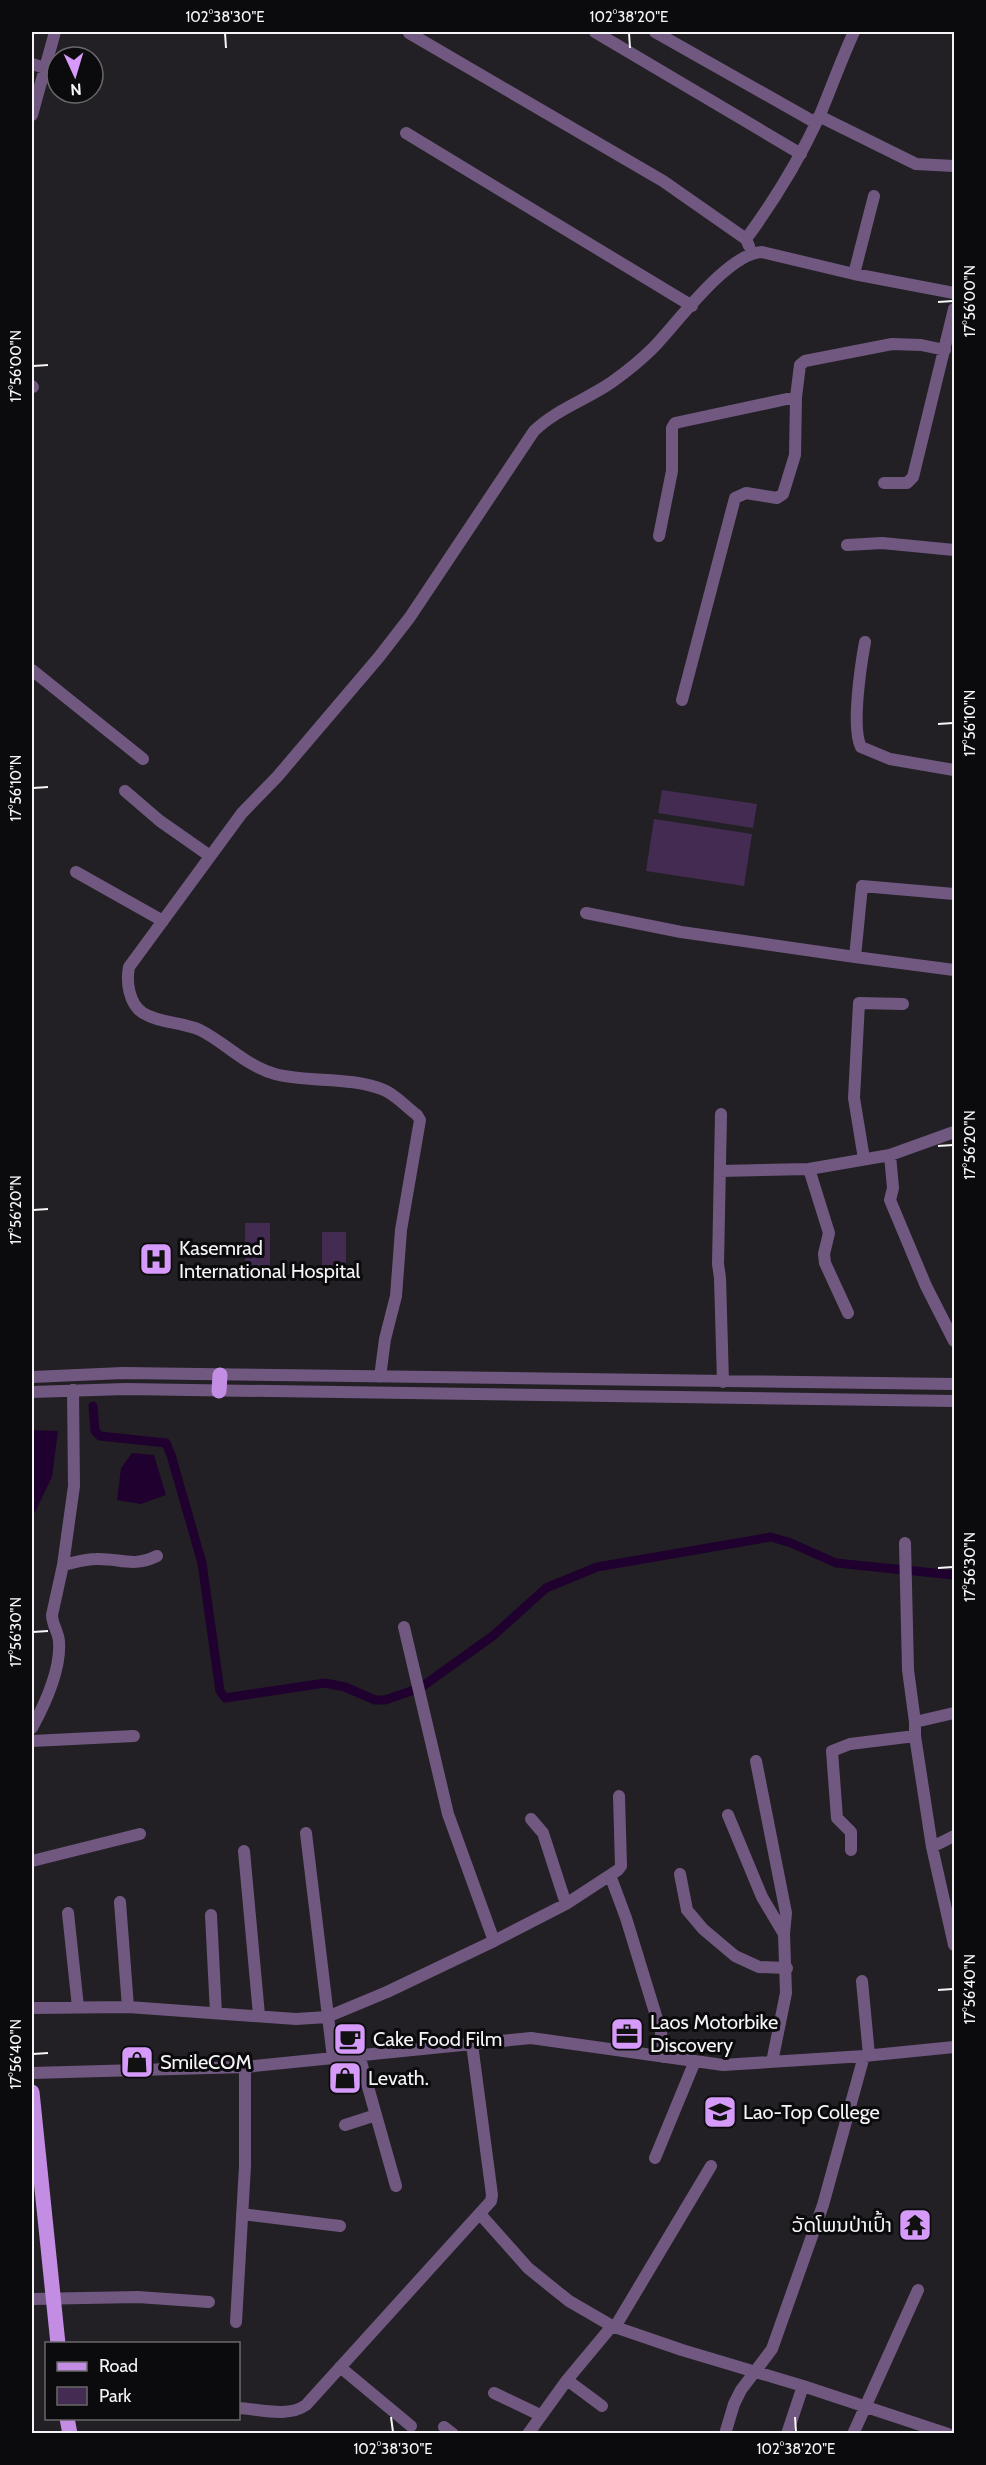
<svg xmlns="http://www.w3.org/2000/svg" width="986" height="2465" viewBox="0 0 986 2465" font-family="Cabin,'Noto Sans Lao',sans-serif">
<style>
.green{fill:#432b51}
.water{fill:#1f002f}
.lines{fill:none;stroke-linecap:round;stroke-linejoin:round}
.canal{stroke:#1f002f;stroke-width:9}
.minor{stroke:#715881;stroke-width:12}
.major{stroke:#c38de4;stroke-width:15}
.ticks{fill:none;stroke:#f6f4f7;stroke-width:2}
.labels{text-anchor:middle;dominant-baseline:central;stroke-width:6;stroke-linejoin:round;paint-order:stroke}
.poi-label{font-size:20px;fill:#f6f4f7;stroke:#0b0a0c;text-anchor:start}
.neatline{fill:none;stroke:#f6f4f7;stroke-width:2}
.ticks-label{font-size:15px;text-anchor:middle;fill:#f6f4f7}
</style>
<rect width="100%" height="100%" fill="#222024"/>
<!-- green -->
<path class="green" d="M662 790 757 804 753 828 658 813Z
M654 819 752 834 744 886 646 871Z
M245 1223H270V1269L245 1268Z
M322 1232H346V1270H322Z"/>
<!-- water -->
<path class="water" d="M32 1430 58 1431 52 1477 32 1518Z
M132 1453 154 1455 166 1495 141 1504 117 1500 121 1468Z"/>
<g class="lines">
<!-- canal -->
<path class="canal" d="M93 1406 95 1431 100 1436 166 1443 171 1455 202 1563 220 1691 225 1698 325 1683 345 1687 375 1700H385L414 1690
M423 1686 494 1635 546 1588 597 1567 771 1537 791 1543 836 1563 954 1575"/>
<!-- minor -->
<path class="minor" d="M595 32 801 154
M655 32 816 123
M409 33 663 181 746 239
M32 64 45 68
M32 115 55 32
M819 116 916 164 954 166
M406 133 692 306
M749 246 746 239C774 201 799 160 819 117 831 89 841 60 854 32
M854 274 874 196
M32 386 33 387
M884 483H907L913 477 954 309
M659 536 672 471V428L675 423 796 397
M847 545 882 543 954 550
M865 642C861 664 851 728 861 747L890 759 954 770
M32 670 143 759
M682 700 735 498 746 493 777 498 783 494 795 455 796 397 800 365 805 361 892 344 921 345 945 350
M125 791 160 821 210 856
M76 872 163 921
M954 894 862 886 855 957 954 970
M586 913 681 932 855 957
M721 1114 718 1264 720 1278 723 1382
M890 1155 893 1188 890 1200 926 1286 954 1341
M864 1159 854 1098 859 1003 903 1004
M809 1169 829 1233 824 1254 825 1263 848 1313
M720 1171 809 1169 890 1155 954 1132
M32 1377 123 1373 954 1384
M380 1377 385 1339 396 1296 401 1230 420 1120 417 1115C406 1107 396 1095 384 1090 349 1076 310 1083 275 1074 246 1066 226 1043 200 1030 182 1022 159 1023 143 1013 129 1004 126 982 129 967L242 813 277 777 379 657 410 617 534 431C557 409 586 400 612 382 626 372 641 360 654 347 678 322 728 253 762 252L854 274 954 293
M32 1392 125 1389 954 1401
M905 1543 908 1670 915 1722V1736L932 1847 954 1945
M63 1565C73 1563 85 1559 96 1559 120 1558 132 1568 157 1556
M404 1627 448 1814 494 1941
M915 1722 954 1713
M32 1728C45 1704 61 1670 59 1642 59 1633 52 1625 52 1615L63 1565 74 1486 73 1390
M32 1741 134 1736
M756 1761 786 1913 784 1934 786 1993 772 2062
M728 1815 762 1897 784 1934
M531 1819 543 1833 566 1904
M306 1833 333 2058
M932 1847 954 1836
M851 1850V1832L837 1818 832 1751 850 1744 915 1736
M244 1851 259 2015
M32 1861 140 1834
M680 1874 687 1910 703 1929 735 1956 759 1967 787 1968
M610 1875 626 1918 661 2032 663 2057
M120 1902 128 2007
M68 1913 78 2007
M211 1915 216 2013
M862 1981 869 2055
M32 2008 128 2007 296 2019 327 2017 387 1992 494 1941 566 1904 618 1870 621 1866 619 1796
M359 2055 396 2186
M32 2073 245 2067 531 2038 723 2065 864 2056 954 2047
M345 2125 376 2115
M655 2158 695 2061
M242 2214 340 2226
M480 2214 528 2268 549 2285 569 2301 612 2326 682 2350 803 2386 948 2434
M32 2299 138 2297 209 2302
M236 2322 245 2166V2067
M615 2327 711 2166
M340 2367 411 2426
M567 2380 602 2406
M494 2393 540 2415
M238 2408C259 2409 288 2418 306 2405L491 2201 492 2195 472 2044
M444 2427 453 2434
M528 2434 567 2380 612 2326
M725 2434 734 2404 741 2390 772 2349 823 2205 864 2056
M787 2434 803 2386
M853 2434 918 2290"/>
<!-- major -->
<path class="major" d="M219 1391 220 1375
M32 2092 58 2344
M67 2418 70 2434"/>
</g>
<!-- ticks -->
<path class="ticks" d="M225 33 226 48M629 33 630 48M938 302 953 301M33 366 48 365M938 724 953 723M33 788 48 787M938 1146 953 1145M33 1210 48 1209M938 1568 953 1567M33 1632 48 1631M938 1990 953 1989M33 2054 48 2053M391 2417 393 2432M795 2417 796 2432"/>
<!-- icons -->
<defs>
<symbol id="hospital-square" viewBox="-11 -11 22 22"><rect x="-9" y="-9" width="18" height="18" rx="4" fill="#d69bfa" stroke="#0b0a0c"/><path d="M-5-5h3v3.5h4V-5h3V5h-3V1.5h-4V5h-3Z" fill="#111"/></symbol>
<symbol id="office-square" viewBox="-11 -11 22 22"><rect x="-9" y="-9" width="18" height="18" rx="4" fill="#d69bfa" stroke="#0b0a0c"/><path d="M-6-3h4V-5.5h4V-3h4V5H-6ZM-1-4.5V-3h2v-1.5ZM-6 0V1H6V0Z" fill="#111"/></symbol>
<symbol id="cafe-square" viewBox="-11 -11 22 22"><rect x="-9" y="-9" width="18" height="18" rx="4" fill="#d69bfa" stroke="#0b0a0c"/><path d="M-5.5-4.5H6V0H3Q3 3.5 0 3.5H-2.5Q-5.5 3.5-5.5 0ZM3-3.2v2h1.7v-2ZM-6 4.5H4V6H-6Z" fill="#111"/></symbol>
<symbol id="shop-square" viewBox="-11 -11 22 22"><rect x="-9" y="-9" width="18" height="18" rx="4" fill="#d69bfa" stroke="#0b0a0c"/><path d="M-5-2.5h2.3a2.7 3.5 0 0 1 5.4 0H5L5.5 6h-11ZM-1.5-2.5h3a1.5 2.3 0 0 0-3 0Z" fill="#111"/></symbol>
<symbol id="school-square" viewBox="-11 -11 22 22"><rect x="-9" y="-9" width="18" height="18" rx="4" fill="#d69bfa" stroke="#0b0a0c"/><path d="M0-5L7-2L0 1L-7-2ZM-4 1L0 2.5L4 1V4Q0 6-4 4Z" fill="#111"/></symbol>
<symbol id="temple-square" viewBox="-11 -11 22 22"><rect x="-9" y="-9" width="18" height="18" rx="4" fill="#d69bfa" stroke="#0b0a0c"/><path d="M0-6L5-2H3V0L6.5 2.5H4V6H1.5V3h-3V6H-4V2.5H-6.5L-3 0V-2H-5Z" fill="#111"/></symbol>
</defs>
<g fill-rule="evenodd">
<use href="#hospital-square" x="137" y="1240" width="38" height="38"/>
<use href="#office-square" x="608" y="2015" width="38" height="38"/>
<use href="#cafe-square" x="331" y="2020" width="38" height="38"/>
<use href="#shop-square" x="118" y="2043" width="38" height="38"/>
<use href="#shop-square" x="326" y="2059" width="38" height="38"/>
<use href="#school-square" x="701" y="2093" width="38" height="38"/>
<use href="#temple-square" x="896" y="2206" width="38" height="38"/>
</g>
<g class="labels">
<!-- poi labels -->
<g class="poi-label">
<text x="179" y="1248">Kasemrad<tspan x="179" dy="23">International Hospital</tspan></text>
<text x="650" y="2022">Laos Motorbike<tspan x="650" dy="23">Discovery</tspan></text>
<text x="373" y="2039">Cake Food Film</text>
<text x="160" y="2062">SmileCOM</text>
<text x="368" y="2078">Levath.</text>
<text x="743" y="2112">Lao-Top College</text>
<text x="892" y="2225" text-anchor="end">ວັດໂພນປ່າເປົ້າ</text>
</g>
</g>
<!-- border -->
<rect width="986" height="2465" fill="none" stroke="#0b0a0c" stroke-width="66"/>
<!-- legend -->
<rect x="45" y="2342" width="195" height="78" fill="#0b0a0c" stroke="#69686a" stroke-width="1.5"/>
<rect x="57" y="2362" width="30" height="9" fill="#c38de4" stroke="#69686a" stroke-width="1.5"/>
<text x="99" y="2372" font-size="18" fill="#f6f4f7">Road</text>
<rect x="57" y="2387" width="30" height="18" fill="#432b51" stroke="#69686a" stroke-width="1.5"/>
<text x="99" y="2402" font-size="18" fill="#f6f4f7">Park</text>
<!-- north arrow -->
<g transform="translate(75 75) rotate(176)"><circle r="28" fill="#0b0a0c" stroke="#69686a" stroke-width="1.5"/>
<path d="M0-4.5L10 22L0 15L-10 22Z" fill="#d69bfa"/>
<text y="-9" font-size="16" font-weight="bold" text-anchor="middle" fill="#f6f4f7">N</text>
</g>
<rect x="33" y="33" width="920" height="2399" class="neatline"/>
<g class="ticks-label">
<text x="225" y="22">102°38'30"E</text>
<text x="629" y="22">102°38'20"E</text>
<text transform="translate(970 301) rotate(-90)" y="5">17°56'00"N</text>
<text transform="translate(16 366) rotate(-90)" y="5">17°56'00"N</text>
<text transform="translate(970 723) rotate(-90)" y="5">17°56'10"N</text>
<text transform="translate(16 788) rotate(-90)" y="5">17°56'10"N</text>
<text transform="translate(970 1145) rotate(-90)" y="5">17°56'20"N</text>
<text transform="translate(16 1210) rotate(-90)" y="5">17°56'20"N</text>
<text transform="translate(970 1567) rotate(-90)" y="5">17°56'30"N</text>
<text transform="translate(16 1632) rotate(-90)" y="5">17°56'30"N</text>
<text transform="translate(970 1989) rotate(-90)" y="5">17°56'40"N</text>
<text transform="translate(16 2054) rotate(-90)" y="5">17°56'40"N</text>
<text x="393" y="2454">102°38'30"E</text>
<text x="796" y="2454">102°38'20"E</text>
</g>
</svg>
